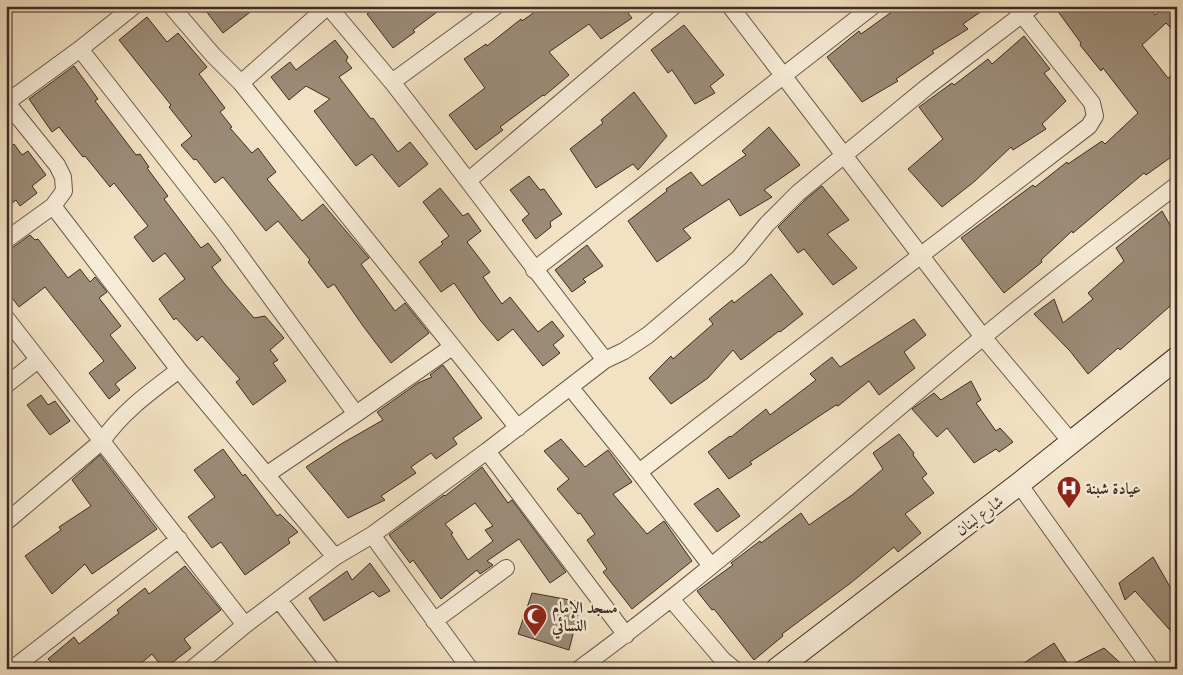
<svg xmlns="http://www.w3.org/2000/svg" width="1183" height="675" viewBox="0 0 1183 675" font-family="'Gentium Book Plus',Amiri,serif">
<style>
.building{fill:#9c8b77;stroke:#3e2d25;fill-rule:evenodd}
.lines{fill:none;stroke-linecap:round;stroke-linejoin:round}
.street-casing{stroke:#6b5a4c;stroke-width:18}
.secondary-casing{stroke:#3e2d25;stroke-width:24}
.street{stroke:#f7ecd7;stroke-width:16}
.secondary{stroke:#f7ecd7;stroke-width:22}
.labels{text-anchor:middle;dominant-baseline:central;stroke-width:5;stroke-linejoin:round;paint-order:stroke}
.poi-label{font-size:16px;font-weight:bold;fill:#3e2d25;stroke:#f7ecd7;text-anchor:start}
.street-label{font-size:16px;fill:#3e2d25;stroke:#f7ecd7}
</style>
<rect width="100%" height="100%" fill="#f2e1c2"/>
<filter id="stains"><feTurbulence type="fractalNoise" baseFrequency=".004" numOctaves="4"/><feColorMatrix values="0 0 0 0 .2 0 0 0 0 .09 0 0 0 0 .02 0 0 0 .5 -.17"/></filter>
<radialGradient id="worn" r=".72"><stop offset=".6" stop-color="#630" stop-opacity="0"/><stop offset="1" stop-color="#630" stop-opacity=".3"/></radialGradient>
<!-- building -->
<path class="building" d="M202 6H258L223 33Z
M378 6H445L413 30 415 32 393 48 367 14Z
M543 6H637L628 13 632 18 601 39 589 24 549 52 569 75 544 96 543 95 500 127 503 130 476 150 449 115 485 88 464 59 486 44 487 46 521 19 522 21Z
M900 6H989L963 24 968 29 932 51 934 53 896 79 898 81 862 102 827 57 859 31 861 34Z
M1054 6H1149L1155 15 1166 6H1177V34L1166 23 1142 45 1168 78 1177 72V148L1171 152 1174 155 1146 175 1144 173 1073 233 1072 231 1041 260 1042 262 1004 293 961 238 1033 185 1035 187 1067 162 1068 164 1102 141 1105 144 1138 113 1103 68 1101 71 1080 45 1081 43Z
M147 17 167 42 178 33 207 67 199 74 225 108 220 112 232 127 230 128 252 153 258 148 276 172 267 179 302 221 323 204 369 258 361 264 395 311 405 303 429 333 391 363 363 326 334 284 328 288 308 262 310 260 278 221 266 231 223 177 215 183 196 159 194 160 181 145 192 136 169 107 171 105 119 40Z
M684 25 724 75 710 86 715 93 695 104 672 70 668 73 651 50Z
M1024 36 1050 69 1044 73 1066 101 1042 124 1046 129 1013 150 1011 147 975 181 942 207 908 169 943 139 919 107 952 83 954 85 988 59 992 64Z
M335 40 348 57 346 61 352 68 339 77 371 119 373 118 398 152 410 142 428 164 399 187 372 154 356 166 314 111 330 99 306 86 289 100 271 77 290 62 296 70Z
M74 66 98 99 95 101 136 155 140 154 149 167 147 168 168 196 164 199 201 248 208 243 221 260 212 267 224 283 254 318 265 316 284 338 270 350 278 360 273 363 286 381 253 405 236 382 240 379 202 336 197 341 176 318 174 320 159 299 185 279 165 253 153 262 134 237 148 226 114 183 110 187 85 156 83 157 59 127 52 132 29 99Z
M634 92 667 136 638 170 633 164 596 188 570 149 603 123 601 120Z
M769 127 800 165 764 190 772 197 740 216 729 199 683 229 691 238 657 262 628 221 667 191 666 189 691 172 702 186 746 155 742 151Z
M14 144 22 155 28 151 46 175 32 186 37 193 20 206 16 200 6 208V150Z
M529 176 540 190 544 189 562 214 550 222 551 227 536 239 522 220 529 214 510 190Z
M822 186 849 220 827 234 857 268 833 285 804 249 798 253 778 227 805 200Z
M440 188 463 216 468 213 481 231 467 242 490 272 483 277 502 304 510 297 538 332 552 321 564 336 553 345 560 353 543 366 513 329 498 341 480 320 454 283 441 292 419 262 443 244 441 242 449 236 423 202Z
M1162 211 1177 237V300L1120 350 1118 348 1088 374 1070 351 1034 314 1054 299 1063 323 1093 299 1088 293 1124 261 1116 248Z
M30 235 35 240 38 239 68 278 80 269 90 282 95 277 107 292 99 298 121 326 110 335 136 368 115 384 120 390 109 399 89 373 104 361 45 287 19 307 6 290V250L12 248Z
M587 245 603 266 583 279 586 282 572 292 555 270Z
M771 274 803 314 780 332 779 331 741 360 733 350 708 378 671 404 649 378 671 356 673 359 713 324 709 319 732 300 734 303Z
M914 319 926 335 904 352 915 368 879 395 869 381 838 406 836 405 750 462 752 464 729 479 708 452 730 436 731 437 766 409 770 415 816 380 810 374 832 357 840 367Z
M443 365 482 418 453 438 457 444 436 459 431 453 411 467 416 473 381 496 385 500 348 518 306 467 341 444 383 420 377 412 418 383 432 377 430 375Z
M971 381 981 400 976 403 996 431 1000 428 1013 442 999 452 996 449 974 463 947 428 937 437 912 409 934 393 941 400Z
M41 395 48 405 55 401 70 421 50 435 27 405Z
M899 434 914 453 913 455 927 474 922 478 934 493 905 514 921 533 898 552 894 547 852 582 782 634 783 636 754 660 714 609 712 610 697 591 733 565 731 563 760 541 761 543 801 513 809 525 852 495 883 469 873 453Z
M561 439 585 467 608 450 632 482 613 494 647 534 664 521 692 561 632 609 603 572 607 569 587 540 595 534 580 513 578 514 557 489 569 479 544 451Z
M223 449 243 476 245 474 277 516 280 514 298 532 288 539 290 543 245 575 221 542 212 548 188 517 215 497 194 470Z
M100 455 157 529 92 574 85 564 52 594 25 556 61 530 59 527 91 506 72 480Z
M482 467 508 503 512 500 566 572 550 583 519 539 487 561 493 565 480 574 477 570 441 599 413 560 410 563 389 535 444 495 445 496ZM475 503 493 526 485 530 493 541 468 560 451 534 453 533 445 524Z
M718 488 740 516 717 532 694 504Z
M1153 557 1177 599V638L1135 591 1125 600 1119 583Z
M370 563 390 591 379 597 373 591 324 621 309 598 347 571 352 580Z
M185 566 221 610 184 639 191 648 164 669 152 654 134 669H57L48 659 74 637 79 644 119 613 117 610 145 588 149 594Z
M532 593 581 602 569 650 518 634Z
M1054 643 1069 666 1104 648 1127 669H1015Z"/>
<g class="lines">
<defs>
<path id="street" d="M171 6 213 55 241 83 518 428
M328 6 392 82 496 6
M730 6 983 337 1072 443
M80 49 222 231 356 414 452 347
M392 82C464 174 533 268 605 360
M241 83 328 6
M6 103 80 49 134 6
M7 103 57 165 63 177 64 191 53 206 179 370 335 557
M469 180 674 6
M6 240 53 206
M534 270 873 6
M6 318 245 625
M6 385 38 360
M570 387 639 472 711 566
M487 451 626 635
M639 472 1089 126 1095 116 1092 103 1016 7
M266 475 356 414
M1019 484 1151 669
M6 522 102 441C123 411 150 392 179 370
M372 535 470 669
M671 599 723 660 734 669
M279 600 332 669
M434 621 506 568
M12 669 179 539
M192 669 245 625 335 557 372 535 487 451 605 360 624 351 648 335 739 258 767 224 798 193 927 87 1033 6
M579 669C720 566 848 448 982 338 1046 285 1111 235 1177 185"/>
<path id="secondary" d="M777 669 1019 484 1177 358"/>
</defs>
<!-- street casing -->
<use href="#street" class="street-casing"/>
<!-- secondary casing -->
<use href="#secondary" class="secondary-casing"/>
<!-- street -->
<use href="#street" class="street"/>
<!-- secondary -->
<use href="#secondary" class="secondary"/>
</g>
<!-- icons -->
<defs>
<symbol id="hospital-pin" viewBox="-11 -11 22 30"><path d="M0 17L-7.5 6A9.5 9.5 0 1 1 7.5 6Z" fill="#8f2418" stroke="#f7ecd7"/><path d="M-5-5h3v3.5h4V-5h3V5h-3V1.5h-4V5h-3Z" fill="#fff"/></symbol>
<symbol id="mosque-pin" viewBox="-11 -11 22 30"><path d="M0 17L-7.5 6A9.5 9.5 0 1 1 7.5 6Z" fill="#8f2418" stroke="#f7ecd7"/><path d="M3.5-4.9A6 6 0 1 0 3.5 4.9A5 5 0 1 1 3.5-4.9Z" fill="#fff"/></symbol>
</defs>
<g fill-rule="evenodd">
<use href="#hospital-pin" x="1055" y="474" width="28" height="38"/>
<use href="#mosque-pin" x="521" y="602" width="28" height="38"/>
</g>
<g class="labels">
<!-- poi labels -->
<g class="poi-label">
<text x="1086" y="488">عيادة شبنة</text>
<text x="552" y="607">مسجد الإمام<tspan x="552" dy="18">النسائي</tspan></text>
</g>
<!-- street labels -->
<g class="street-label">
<text transform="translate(979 515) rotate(-37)">شارع لبنان</text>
</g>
</g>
<!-- margin -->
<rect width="1183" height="675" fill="none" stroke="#f2e1c2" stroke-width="25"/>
<rect x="8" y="8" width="1168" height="660" fill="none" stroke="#3e2d25" stroke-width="2.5"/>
<rect x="12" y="12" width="1158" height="650" fill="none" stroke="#3e2d25"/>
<rect width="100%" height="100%" filter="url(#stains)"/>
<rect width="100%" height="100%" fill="url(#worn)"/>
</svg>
